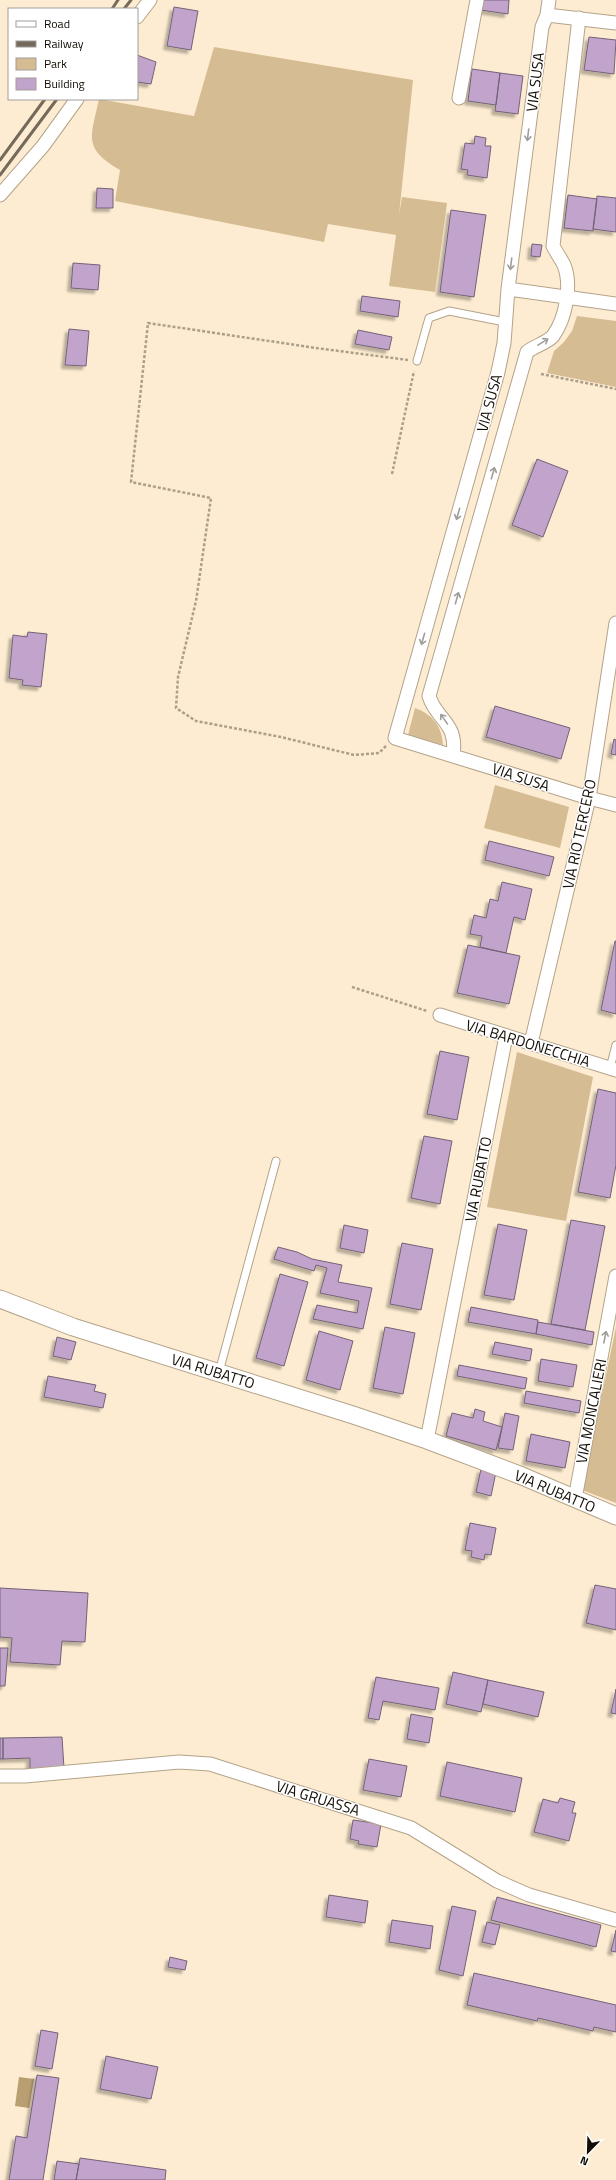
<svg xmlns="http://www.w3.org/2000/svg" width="616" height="2180" viewBox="0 0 616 2180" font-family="'Titillium Web',sans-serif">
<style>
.green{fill:#d5bc93}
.water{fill:#b99e72}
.building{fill:#c2a3cc;stroke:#736278;filter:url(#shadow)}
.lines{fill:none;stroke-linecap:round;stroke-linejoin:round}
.service-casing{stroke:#b3a389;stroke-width:9}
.minor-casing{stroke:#b3a389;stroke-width:15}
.tertiary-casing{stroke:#b3a389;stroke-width:19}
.path{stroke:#ac9f8a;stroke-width:2.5;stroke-dasharray:3 2;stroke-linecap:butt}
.service{stroke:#fff;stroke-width:7}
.minor{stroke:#fff;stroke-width:13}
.tertiary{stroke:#fff;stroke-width:17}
.rail{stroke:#74695a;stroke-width:3}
.oneway{stroke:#a09e9b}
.labels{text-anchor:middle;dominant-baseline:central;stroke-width:3;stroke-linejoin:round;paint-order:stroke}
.street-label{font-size:15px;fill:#120c04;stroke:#fff}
</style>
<defs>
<filter id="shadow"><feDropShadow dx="-3.5" dy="3.5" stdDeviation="1" flood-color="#0004"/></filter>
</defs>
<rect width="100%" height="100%" fill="#fdecd1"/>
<!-- green -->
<path class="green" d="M214 47 413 80 399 215 402 197 447 203 435 292 389 286 396 235 328 224 324 242 115 201 120 170C82 148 91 137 99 99L194 116Z
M577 316 616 321V387L547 373 554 351 564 342 572 331Z
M415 708C432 714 442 726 443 745L408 735Z
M495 785 569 807 560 848 484 828Z
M517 1052 593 1077 566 1221 487 1207Z
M616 1327V1503L582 1490Z"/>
<!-- water -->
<path class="water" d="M19 2077 34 2079 29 2108 15 2106Z"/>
<!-- building -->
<path class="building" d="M482 0H509L508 14 481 10Z
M174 7 198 11 191 50 167 46Z
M589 37 616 40 614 74 584 70Z
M137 55 156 62 151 84 137 82Z
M472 69 500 73 496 105 468 101Z
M500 73 523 76 518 114 495 111Z
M475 136 486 138 485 146H491L487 178 467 175 468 170 461 169 465 143 474 144Z
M97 188 113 189V208H96Z
M568 195 597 199 593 231 564 228Z
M597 196 616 198V232L593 229Z
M451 210 486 215 474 297 440 292Z
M532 244 542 245 540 257 531 256Z
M73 263 100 265 98 290 71 288Z
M362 296 400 301 398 317 360 311Z
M69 329 89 331 86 366 65 365Z
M358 330 392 337 389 350 355 344Z
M537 459 568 471 543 537 512 525Z
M28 632 47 634 41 687 22 685 23 680 9 678 13 635 27 637Z
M495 706 570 728 561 759 486 737Z
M614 739 616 740V755L611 754Z
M489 841 554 857 549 876 485 860Z
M502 882 532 889 525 920 514 917 506 953 480 947 482 936 470 934 474 915 486 918 490 899 498 901Z
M615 941H616V1014L601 1010Z
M468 945 520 956 509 1004 457 993Z
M440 1051 469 1057 457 1120 427 1114Z
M598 1089 616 1093V1165L610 1198 578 1192Z
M424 1136 452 1141 440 1204 411 1198Z
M571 1220 605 1226 585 1330 551 1324Z
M498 1224 527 1230 514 1300 484 1295Z
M344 1225 368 1230 364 1253 340 1248Z
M402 1243 433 1249 421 1310 390 1304Z
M278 1247 297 1252 312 1259 342 1265 338 1282 372 1288 363 1329 313 1319 317 1305 357 1313 359 1301 320 1293 327 1268 316 1265 314 1271 274 1259Z
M280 1274 308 1282 284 1366 256 1358Z
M471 1307 538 1320 536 1334 468 1322Z
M538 1322 594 1332 592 1345 536 1334Z
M385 1327 415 1333 403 1394 373 1388Z
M319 1331 353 1341 340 1390 306 1380Z
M57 1337 76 1342 71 1360 53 1356Z
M495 1342 532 1349 530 1361 492 1354Z
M541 1359 577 1365 573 1387 538 1381Z
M459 1365 527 1378 525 1389 457 1376Z
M48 1376 96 1385 94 1391 106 1394 103 1408 44 1397Z
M526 1391 581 1401 579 1413 524 1403Z
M475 1409 485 1412 483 1421 502 1427 496 1450 446 1436 452 1413 473 1418Z
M505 1413 519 1416 513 1450 498 1448Z
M531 1434 570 1442 565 1468 526 1461Z
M481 1469 496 1472 491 1496 476 1492Z
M470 1523 496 1528 491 1555 485 1554 484 1560 471 1557 472 1551 465 1550Z
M595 1585 616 1589V1630L586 1623Z
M0 1588 88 1593 85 1642 62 1641 60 1665 10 1662 12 1638 0 1637Z
M0 1648H8L5 1686H0Z
M453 1672 488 1680 481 1712 446 1704Z
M376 1677 439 1688 435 1710 383 1701 379 1720 368 1718Z
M488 1680 544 1692 538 1717 483 1704Z
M616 1689V1714L611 1713Z
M411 1714 433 1718 429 1743 407 1739Z
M62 1737 64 1768 30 1769V1758L3 1759V1738Z
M0 1738H3V1759H0Z
M369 1759 407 1766 401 1797 363 1790Z
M447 1762 522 1778 515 1812 440 1796Z
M560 1798 575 1802 572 1813H576L569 1841 534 1832 543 1799 558 1803Z
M353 1820 381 1824 377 1847 358 1844 359 1841 350 1839Z
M329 1895 368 1901 365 1923 326 1917Z
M497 1897 601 1925 596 1947 491 1920Z
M452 1906 476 1911 463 1976 439 1970Z
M392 1920 433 1926 430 1949 389 1942Z
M487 1922 500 1925 495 1945 482 1942Z
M616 1930V1952L611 1951Z
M170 1957 187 1961 185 1970 168 1967Z
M474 1973 616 2005V2032L594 2027 593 2031 538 2018 537 2021 467 2005Z
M41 2030 58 2033 52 2069 35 2066Z
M106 2056 158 2067 151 2099 100 2089Z
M37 2075 59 2078 43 2180H9L16 2136 27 2138Z
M80 2158 166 2170 165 2180H76Z
M57 2161 79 2164 76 2180H54Z"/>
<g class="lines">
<defs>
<path id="service" d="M417 361 429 318 449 311 505 322
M610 1068 616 1045
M219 1372 276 1161"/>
<path id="minor" d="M549 0 547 15 542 27 508 289 504 343 498 372 395 738 589 798 616 805
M547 15 616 23
M137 17 150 0
M459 98 477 0
M0 195 43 146 77 99
M508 289 616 304
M453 755C458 722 436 720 429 696L527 352C534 346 547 343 553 336 566 318 572 285 564 265 561 259 556 252 553 246L579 18
M440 1015 616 1070
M531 1043 589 798 616 623
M427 1440 506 1036
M575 1499 616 1276
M0 1776H25L179 1762 210 1764 411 1828 497 1881 529 1895 616 1920"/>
<path id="tertiary" d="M0 1299 73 1327 353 1415 427 1440 522 1476 616 1516"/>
</defs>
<!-- service casing -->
<use href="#service" class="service-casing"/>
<!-- minor casing -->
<use href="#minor" class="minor-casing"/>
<!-- tertiary casing -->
<use href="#tertiary" class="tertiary-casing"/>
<!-- path -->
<path class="path" d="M541 374 616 389
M392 474 414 371
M386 746 379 753 354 755 281 737 196 721 176 708 178 677 196 601 211 498 131 482 148 323 316 348 408 360
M352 987 427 1011"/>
<!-- service -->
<use href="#service" class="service"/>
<!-- minor -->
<use href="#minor" class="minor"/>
<!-- tertiary -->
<use href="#tertiary" class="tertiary"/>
<!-- rail -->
<path class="rail" d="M112 9 118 0
M124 9 131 0
M0 160 45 99
M0 175 57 99"/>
</g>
<!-- one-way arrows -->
<defs><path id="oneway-shaft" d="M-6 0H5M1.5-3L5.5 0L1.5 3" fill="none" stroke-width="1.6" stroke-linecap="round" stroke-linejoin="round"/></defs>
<g class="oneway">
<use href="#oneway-shaft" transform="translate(528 135) rotate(97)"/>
<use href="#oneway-shaft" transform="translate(511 264) rotate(97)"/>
<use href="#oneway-shaft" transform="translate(543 342) rotate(-31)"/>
<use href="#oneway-shaft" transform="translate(493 473) rotate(-74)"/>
<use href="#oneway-shaft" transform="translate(458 514) rotate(106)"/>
<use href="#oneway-shaft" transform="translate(457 598) rotate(-74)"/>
<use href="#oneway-shaft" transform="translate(423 639) rotate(106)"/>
<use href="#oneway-shaft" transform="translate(444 719) rotate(-125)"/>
<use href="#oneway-shaft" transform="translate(605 1337) rotate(-79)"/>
</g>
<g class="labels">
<!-- street labels -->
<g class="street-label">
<text transform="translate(535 82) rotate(-83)">VIA SUSA</text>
<text transform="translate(489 403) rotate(-75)">VIA SUSA</text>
<text transform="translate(521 777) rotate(18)">VIA SUSA</text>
<text transform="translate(579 834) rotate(-78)">VIA RIO TERCERO</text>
<text transform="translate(528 1043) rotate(17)">VIA BARDONECCHIA</text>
<text transform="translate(478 1179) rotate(-79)">VIA RUBATTO</text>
<text transform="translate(213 1371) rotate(17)">VIA RUBATTO</text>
<text transform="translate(591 1411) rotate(-79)">VIA MONCALIERI</text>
<text transform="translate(555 1491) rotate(23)">VIA RUBATTO</text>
<text transform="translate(318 1798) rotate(17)">VIA GRUASSA</text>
</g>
</g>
<!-- legend -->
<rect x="8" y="8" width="130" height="92" fill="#ffffff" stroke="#a09e9b"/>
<rect x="16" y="21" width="20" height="6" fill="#ffffff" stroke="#a09e9b"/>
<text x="44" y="28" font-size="12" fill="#120c04">Road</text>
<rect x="16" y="41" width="20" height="6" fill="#74695a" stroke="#a09e9b"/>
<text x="44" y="48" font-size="12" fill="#120c04">Railway</text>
<rect x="16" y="58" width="20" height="12" fill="#d5bc93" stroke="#a09e9b"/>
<text x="44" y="68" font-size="12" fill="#120c04">Park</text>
<rect x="16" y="78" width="20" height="12" fill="#c2a3cc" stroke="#a09e9b"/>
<text x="44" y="88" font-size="12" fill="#120c04">Building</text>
<!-- north arrow -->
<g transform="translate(588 2152) rotate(203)" stroke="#ffffff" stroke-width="3" paint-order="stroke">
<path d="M0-3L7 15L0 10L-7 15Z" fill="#120c04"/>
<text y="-6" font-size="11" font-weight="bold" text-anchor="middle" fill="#120c04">N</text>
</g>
</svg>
